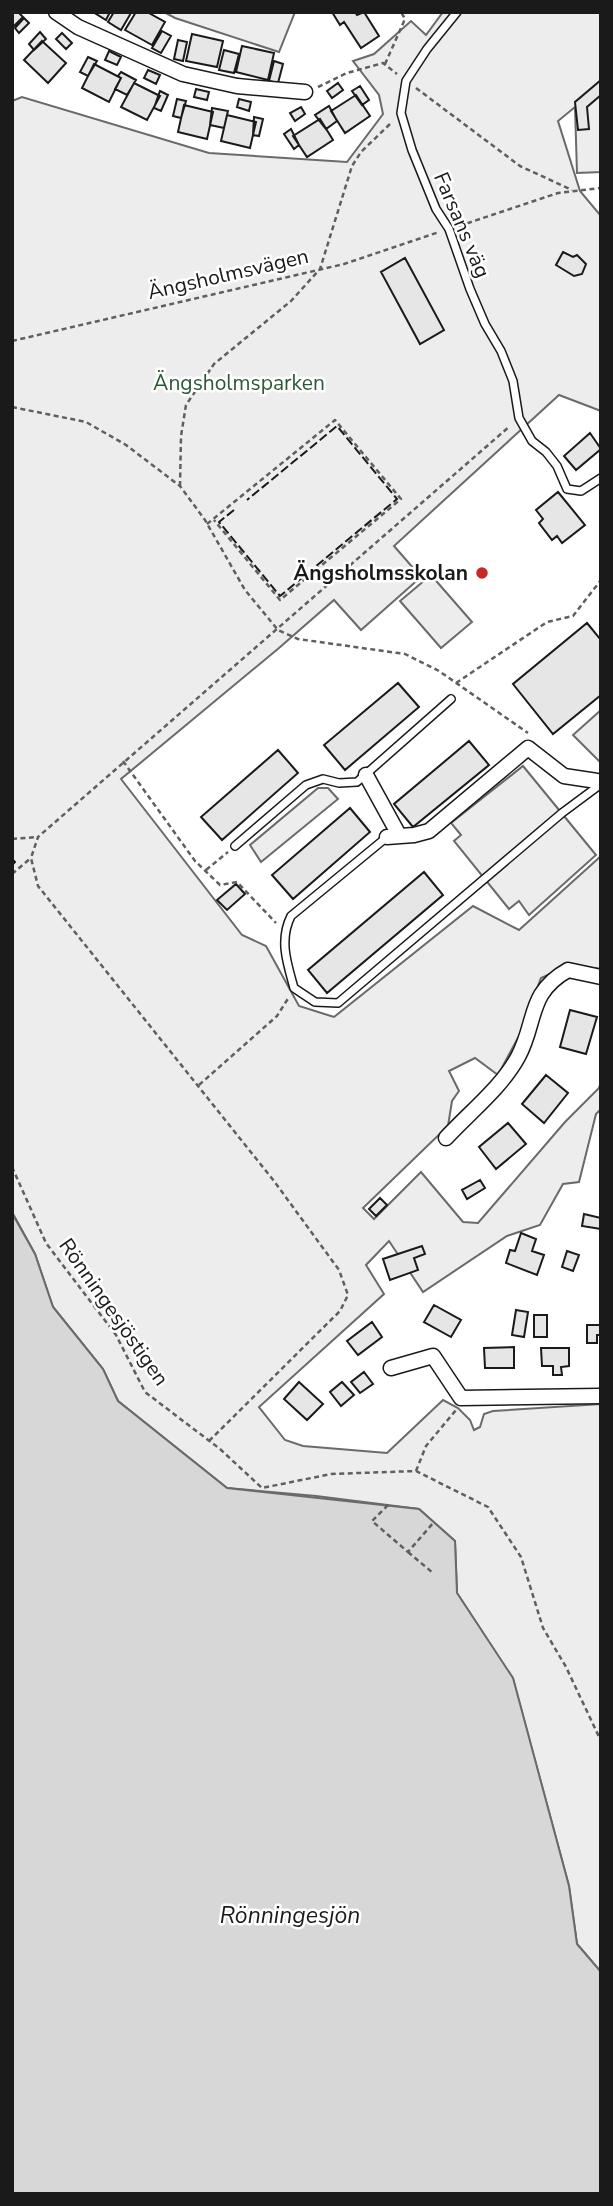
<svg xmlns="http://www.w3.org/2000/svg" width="613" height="2206" viewBox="0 0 613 2206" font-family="'Nunito Sans',sans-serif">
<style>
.built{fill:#ededed;stroke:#6a6a6a;stroke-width:2}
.water{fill:#d7d7d7;stroke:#6a6a6a;stroke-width:2}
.building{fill:#e6e6e6;stroke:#1a1a1a;stroke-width:2}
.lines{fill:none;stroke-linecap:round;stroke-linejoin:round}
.service-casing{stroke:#1a1a1a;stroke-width:10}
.minor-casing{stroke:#1a1a1a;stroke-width:17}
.path{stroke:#5f5f5f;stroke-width:2.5;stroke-dasharray:5 3.5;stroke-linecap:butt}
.service{stroke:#fff;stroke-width:7}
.minor{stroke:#fff;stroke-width:14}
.fence{stroke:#1a1a1a;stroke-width:2;stroke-dasharray:9 3.5;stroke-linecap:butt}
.poi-dot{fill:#c62828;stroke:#fff;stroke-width:2.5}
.labels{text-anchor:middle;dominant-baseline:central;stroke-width:5;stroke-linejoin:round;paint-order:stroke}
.street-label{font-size:21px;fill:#1a1a1a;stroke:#fff}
.park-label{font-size:21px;fill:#2b5a34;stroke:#fff}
.poi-label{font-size:21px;font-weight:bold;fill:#1a1a1a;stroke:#fff;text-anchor:end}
.water-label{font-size:23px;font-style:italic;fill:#1a1a1a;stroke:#fff}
</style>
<rect width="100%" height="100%" fill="#fff"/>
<!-- built -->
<path class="built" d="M164 12H295L279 52 175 18Z
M443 12H601V172L577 173 575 107 558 121 580 191 601 216V411L559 395 394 546 421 577 361 630 334 600 279 648 121 779 242 935 266 946 299 1006 334 1017 473 906 519 930 601 856V969L570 965 541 978 520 1034 498 1075 475 1058 449 1071 459 1091 452 1101 448 1126 363 1208 374 1219 421 1172 463 1222 478 1223 565 1122 599 1088 601 1082V1109L596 1114 579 1182 563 1184 540 1225 507 1236 423 1292 389 1241 366 1265 384 1294 259 1407 285 1440 303 1446 387 1453 443 1400 458 1408 470 1420 474 1430 480 1427 484 1414 493 1411 601 1404V1972L577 1944 569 1886 513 1679 457 1593 455 1541 419 1509 316 1496 227 1488 118 1401 103 1369 53 1307 35 1254 12 1212V101L22 97 209 153 347 162 383 114 379 95 353 61 374 54 411 21 426 35Z
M431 575 472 622 441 648 400 601Z
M601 710V763L573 735Z
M523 766 596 855 529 915 519 901 509 909 454 841 461 835 451 823Z
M318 788H328L338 799 261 862 250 845Z"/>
<!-- water -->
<path class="water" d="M12 1213 35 1254 53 1307 103 1369 118 1401 227 1488 419 1509 455 1541 457 1593 513 1678 569 1886 577 1944 601 1972V2194H12Z"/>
<!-- building -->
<path class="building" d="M12 12H18L23 17 13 27Z
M93 12H110L106 20Z
M114 12 131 13 121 30 108 22Z
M136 12H147L165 22 152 45 125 30Z
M332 12H355L357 15 364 12 379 36 361 48 344 22 340 25Z
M24 18 29 23 19 33 15 28Z
M162 31 171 36 161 53 152 48Z
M40 32 46 39 34 50 29 44Z
M62 33 72 43 66 49 56 39Z
M192 34 223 41 217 67 186 61Z
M178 40 187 42 183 61 174 59Z
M42 41 66 63 48 83 24 60Z
M242 46 274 53 268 80 236 72Z
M224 50 239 54 234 73 219 70Z
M109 51 121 57 117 65 105 60Z
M88 57 97 61 88 76 80 72Z
M274 61 283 64 278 83 269 81Z
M94 64 121 78 109 102 82 88Z
M148 70 160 75 156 84 144 78Z
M121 72 136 80 127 95 115 89 121 78 118 76Z
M601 80V95L587 107 589 129 578 130 575 102Z
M134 83 160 96 147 120 121 107Z
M338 83 343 90 332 98 327 91Z
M360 86 369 100 362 105 352 91Z
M196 89 209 92 207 100 194 97Z
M160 91 168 95 161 111 154 108Z
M356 95 370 116 345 133 331 111Z
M177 99 186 101 181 118 173 116Z
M239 99 251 102 249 111 237 107Z
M184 105 213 112 207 139 178 132Z
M329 106 337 121 326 129 315 115Z
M301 107 305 114 295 121 290 113Z
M212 108 228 111 224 128 210 125Z
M227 115 256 122 250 148 221 141Z
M254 117 263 119 259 136 253 135Z
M320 119 333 140 307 157 293 136Z
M291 129 299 145 294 149 284 134Z
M563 252 573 257 577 255 586 264 582 274 574 276 556 265Z
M405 258 444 330 420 344 381 272Z
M590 433 601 449 576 470 564 456Z
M558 492 585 525 562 543 557 536 552 540 539 523 543 519 536 510Z
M587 623 601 640V695L553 734 513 684Z
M398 683 419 707 345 770 324 745Z
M469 741 489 765 413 827 394 804Z
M278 750 298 773 222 840 201 817Z
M350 808 370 832 293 899 272 875Z
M424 872 443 895 327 993 308 970Z
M236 884 245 894 227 910 217 900Z
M570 1010 597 1017 586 1054 560 1047Z
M546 1075 568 1093 544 1123 522 1104Z
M508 1123 526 1144 496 1169 479 1147Z
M480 1180 485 1188 467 1199 462 1190Z
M380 1198 387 1205 376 1216 369 1209Z
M584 1214 601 1218V1229L582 1226Z
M521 1233 536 1239 532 1251 544 1255 537 1275 506 1263 510 1250 515 1251Z
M422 1246 425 1254 414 1258 418 1270 390 1280 383 1259Z
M567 1251 579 1255 573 1271 562 1267Z
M434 1305 461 1320 451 1337 424 1322Z
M516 1310 528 1312 524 1337 512 1335Z
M534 1315H547V1337H534Z
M372 1322 382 1337 358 1355 347 1341Z
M587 1325H601V1335H597V1343H587Z
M514 1347V1368H485L484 1348Z
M541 1348H569V1366L561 1367 562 1375H553V1366H542Z
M364 1372 373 1384 360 1393 351 1382Z
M299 1382 323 1404 307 1420 284 1399Z
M342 1382 354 1395 341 1406 330 1392Z"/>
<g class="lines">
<defs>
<path id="service" d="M457 12 427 49 406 81 401 113 412 150 436 209 449 229 470 289 485 324 501 351 513 381 519 418 532 441 546 452 557 466 567 489 581 491 601 478
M387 837 291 916C279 940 287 963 294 988L315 1002 338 1003 562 813 601 784
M235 846 306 785 323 779 339 783 357 782 451 699"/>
<path id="minor" d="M56 12 78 27 183 74 237 86 305 92
M366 775 399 835
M387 837 414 835 429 831 528 748 564 776 597 781
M446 1138C470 1112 501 1088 518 1057 537 1022 527 993 568 970L601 977
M391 1368 433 1356 461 1398 601 1396"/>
</defs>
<!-- service casing -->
<use href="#service" class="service-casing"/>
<!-- minor casing -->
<use href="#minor" class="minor-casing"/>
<!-- path -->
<path class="path" d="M385 64 405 19 401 12
M318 87 347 73 383 63 397 74
M416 88 520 166 572 190
M459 226 558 193 601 188
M12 341 344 264 439 232
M12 407 86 422 126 445 180 486 205 520 245 590 278 630 298 639 405 654 439 671 528 733
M180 486 181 436 186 405 214 364 291 301 320 269 352 166 361 152 391 123
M207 524 335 420 401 499 280 600 214 520
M456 683 547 622 573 616 601 580
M123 761 195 861 220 885 237 882 276 923
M12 839 37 837
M206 870 228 852
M12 874 31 858
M199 1085 277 1016 289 997
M12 1167 46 1243 116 1335 145 1392 220 1449 262 1488 331 1474 416 1471 488 1507 521 1557 543 1628 566 1667 601 1741
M209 1441 340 1311 348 1295 339 1270 274 1181 38 886 31 858 38 837 510 426
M416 1471 426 1446 456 1410
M388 1505 372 1521 408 1552 434 1522
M408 1552 433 1573"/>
<!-- service -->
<use href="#service" class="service"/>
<!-- minor -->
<use href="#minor" class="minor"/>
<!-- fence -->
<path class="fence" d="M234 510 219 522 280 596 397 499 337 426 247 500
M12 859 15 862 12 865"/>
</g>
<!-- markers -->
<circle class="poi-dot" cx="482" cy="573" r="7"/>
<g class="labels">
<!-- street labels -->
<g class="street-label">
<text transform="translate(462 225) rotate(67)">Farsans väg</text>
<text transform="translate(228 274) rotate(-13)">Ängsholmsvägen</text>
<text transform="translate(114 1312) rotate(55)">Rönningesjöstigen</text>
</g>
<!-- park labels -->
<g class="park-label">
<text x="239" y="383">Ängsholmsparken</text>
</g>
<!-- poi labels -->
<g class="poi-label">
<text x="468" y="573">Ängsholmsskolan</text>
</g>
<!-- water labels -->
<g class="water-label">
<text x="290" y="1915">Rönningesjön</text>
</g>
</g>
<!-- border -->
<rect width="613" height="2206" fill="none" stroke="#1a1a1a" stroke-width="28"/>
</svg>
